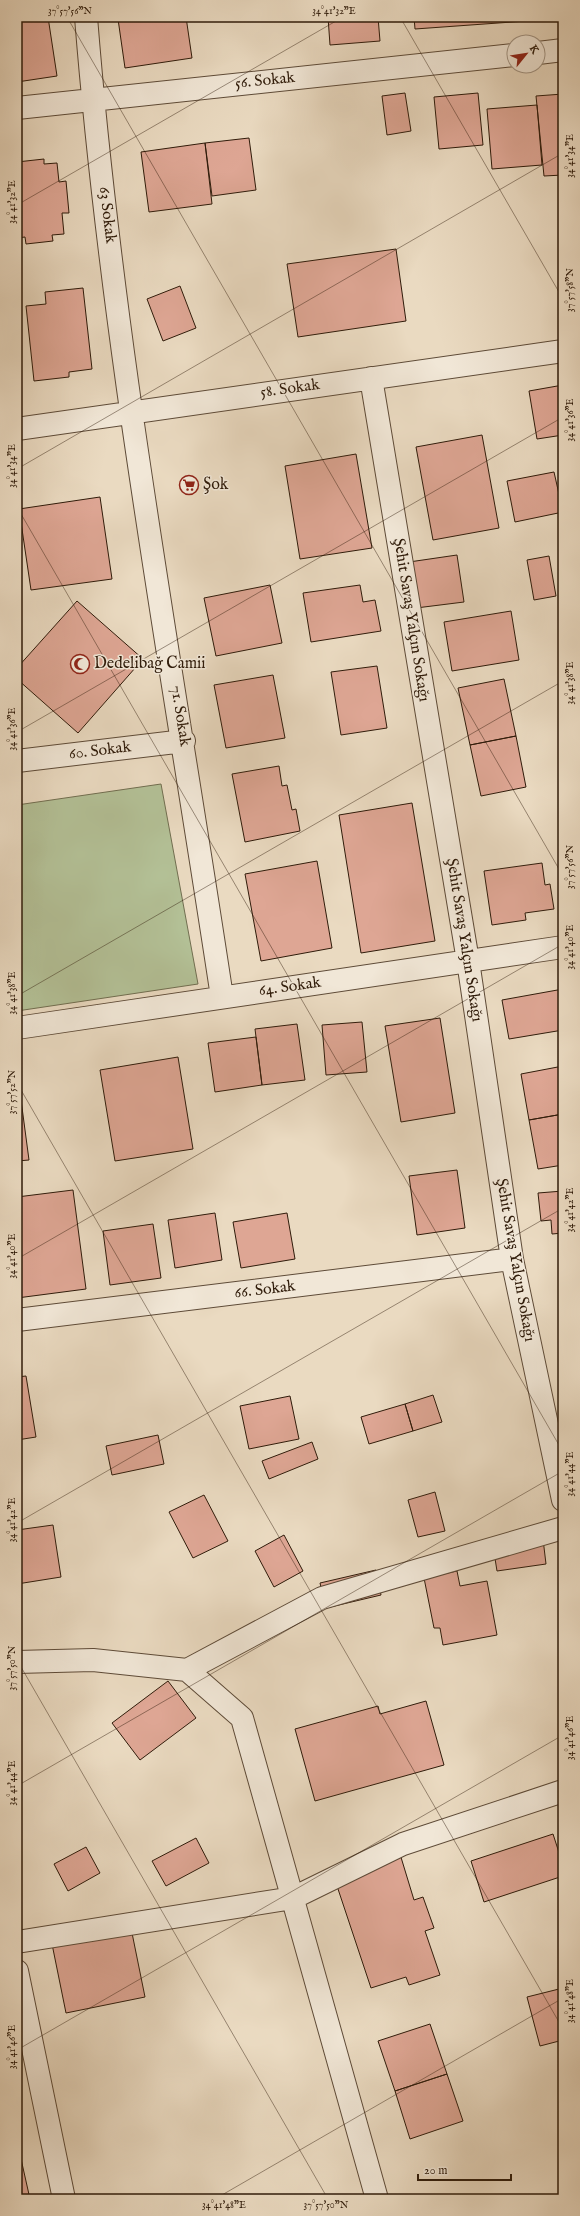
<svg xmlns="http://www.w3.org/2000/svg" width="580" height="2216" viewBox="0 0 580 2216" font-family="'IM FELL English',serif">
<style>
.green{fill:#b3c096;stroke:#716e50}
.building{fill:#dea694;stroke:#2f1b0a}
.lines{fill:none;stroke-linecap:round;stroke-linejoin:round}
.minor-casing{stroke:#5e4b38;stroke-width:24}
.minor{stroke:#f1e7d7;stroke-width:22}
.ticks{fill:none;stroke:#2f1b0a;stroke-width:1;stroke-opacity:0.45}
.labels{text-anchor:middle;dominant-baseline:central;stroke-width:3;stroke-linejoin:round;paint-order:stroke}
.street-label{font-size:16px;fill:#2f1b0a;stroke:#f1e7d7}
.poi-label{font-size:16px;fill:#2f1b0a;stroke:#f1e7d7;text-anchor:start}
.neatline{fill:none;stroke:#2f1b0a;stroke-width:1.5}
.ticks-label{font-size:10px;text-anchor:middle;fill:#2f1b0a}
</style>
<rect width="100%" height="100%" fill="#eadac1"/>
<filter id="stains"><feTurbulence type="fractalNoise" baseFrequency=".005" numOctaves="4"/><feColorMatrix values="0 0 0 0 .2 0 0 0 0 .09 0 0 0 0 .02 0 0 0 .5 -.17"/></filter>
<radialGradient id="worn" r=".72"><stop offset=".6" stop-color="#630" stop-opacity="0"/><stop offset="1" stop-color="#630" stop-opacity=".3"/></radialGradient>
<!-- green -->
<path class="green" d="M161 784 198 984 17 1011V805Z"/>
<!-- building -->
<path class="building" d="M17 17H48L57 76 17 82Z
M128 17H186L192 58 125 68 118 19Z
M328 17H378L380 41 330 45Z
M414 17H526V21L415 29Z
M405 93 411 131 387 135 382 96Z
M478 93 483 145 439 149 434 97Z
M563 94V175L544 176 536 96Z
M537 105 542 165 492 169 487 109Z
M249 138 256 190 212 196 205 143Z
M205 143 212 204 149 212 141 152Z
M44 159V164L57 163 59 182 66 181 69 213H62L64 234 52 235 53 241 26 244 25 237 17 238V162Z
M396 249 406 321 298 337 287 264Z
M180 286 196 328 163 341 147 299Z
M83 288 92 369 69 372V377L34 381 26 306 46 304 45 292Z
M563 385V435L537 439 529 391Z
M482 435 499 528 433 540 416 447Z
M356 454 372 548 300 559 285 466Z
M554 472 563 512 515 522 507 481Z
M100 497 112 579 31 590 19 509Z
M457 555 464 602 416 608 409 562Z
M549 556 556 596 534 600 527 560Z
M270 585 282 643 216 656 204 598Z
M360 585 363 602 375 600 381 631 311 642 303 593Z
M77 601 143 659 78 733 17 679V668Z
M511 611 519 660 452 671 444 622Z
M377 666 387 728 341 735 331 672Z
M273 675 285 738 226 748 214 685Z
M504 679 516 736 470 745 458 688Z
M516 736 526 787 481 796 470 745Z
M279 766 282 786 287 785 292 810 296 809 300 831 245 842 232 774Z
M412 803 435 941 361 953 339 815Z
M317 861 332 948 261 961 245 874Z
M542 863 545 885 550 884 554 909 525 913 526 920 492 925 484 871Z
M563 989V1030L509 1039 502 1000Z
M440 1018 455 1113 401 1122 385 1026Z
M362 1022 367 1072 326 1075 322 1025Z
M297 1024 305 1080 262 1085 255 1029Z
M256 1037 262 1085 215 1092 208 1043Z
M178 1057 193 1149 115 1161 100 1070Z
M563 1066V1114L529 1120 521 1074Z
M17 1070 29 1160 17 1161Z
M563 1114V1165L538 1169 529 1120Z
M457 1170 465 1228 417 1235 409 1176Z
M73 1190 86 1289 17 1298V1197Z
M563 1191V1233L552 1234 551 1220 541 1221 538 1193Z
M215 1213 222 1260 175 1268 168 1220Z
M287 1213 295 1259 241 1268 233 1222Z
M153 1224 161 1278 110 1285 103 1231Z
M26 1376 36 1437 17 1440V1377Z
M433 1395 442 1422 413 1431 405 1404Z
M290 1396 299 1439 249 1449 240 1406Z
M405 1404 413 1431 369 1444 361 1417Z
M158 1435 164 1464 112 1475 106 1446Z
M312 1442 318 1459 269 1479 262 1461Z
M435 1492 445 1531 418 1537 408 1500Z
M204 1495 228 1541 193 1558 169 1512Z
M53 1525 61 1577 17 1584V1530Z
M284 1535 303 1571 274 1587 255 1551Z
M543 1539 546 1564 497 1571 493 1546Z
M376 1570 381 1595 326 1608 320 1583Z
M457 1571 460 1586 487 1581 497 1635 443 1645 440 1628H434L424 1578Z
M168 1681 196 1718 140 1760 112 1723Z
M426 1701 444 1765 315 1801 295 1729 378 1706 380 1714Z
M553 1834 563 1865V1876L484 1902 471 1861Z
M196 1838 209 1863 166 1886 152 1861Z
M86 1847 100 1873 68 1891 54 1864Z
M400 1854 414 1900 423 1897 434 1928 425 1931 440 1975 409 1985 406 1977 371 1988 336 1883Z
M131 1928 145 1997 66 2013 52 1944Z
M563 1988V2040L540 2046 527 1997Z
M430 2024 447 2074 395 2091 378 2041Z
M447 2074 463 2121 410 2139 395 2091Z
M19 2150 30 2199H17V2151Z"/>
<g class="lines">
<defs>
<path id="minor" d="M86 17C112 345 173 672 222 997
M538 53 563 50
M17 108 514 55
M371 378 468 961 512 1259 563 1500
M17 429 563 351
M17 761 184 741
M17 1028 563 947
M17 1320 512 1259
M17 1662 93 1660 187 1670 322 1598 563 1528
M187 1670 242 1718 377 2199
M17 1942 293 1898 403 1844 563 1791
M17 1971 64 2199"/>
</defs>
<!-- minor casing -->
<use href="#minor" class="minor-casing"/>
<!-- minor -->
<use href="#minor" class="minor"/>
</g>
<!-- ticks -->
<path class="ticks" d="M67 17 563 876M400 17 563 299M17 205 343 17M17 469 563 153M17 507 563 1452M17 732 563 417M17 996 563 681M17 1083 563 2029M17 1259 563 944M17 1523 563 1208M17 1660 328 2199M17 1786 563 1471M17 2050 563 1735M215 2199 563 1998"/>
<!-- icons -->
<defs>
<symbol id="supermarket-ring" viewBox="-11 -11 22 22"><circle r="9.5" fill="#f1e7d7" stroke="#8f2418" stroke-width="1.5"/><path d="M-6-5.5h2.5l.6 2H6L4.5 2H-2.5L-4.4-4H-6ZM-1.5 3.2a1.3 1.3 0 1 0 .1 0ZM3 3.2a1.3 1.3 0 1 0 .1 0Z" fill="#8f2418"/></symbol>
<symbol id="mosque-ring" viewBox="-11 -11 22 22"><circle r="9.5" fill="#f1e7d7" stroke="#8f2418" stroke-width="1.5"/><path d="M3.5-4.9A6 6 0 1 0 3.5 4.9A5 5 0 1 1 3.5-4.9Z" fill="#8f2418"/></symbol>
</defs>
<g fill-rule="evenodd">
<use href="#supermarket-ring" x="178" y="474" width="22" height="22"/>
<use href="#mosque-ring" x="69" y="653" width="22" height="22"/>
</g>
<g class="labels">
<!-- street labels -->
<g class="street-label">
<text transform="translate(265 81) rotate(-6)">56. Sokak</text>
<text transform="translate(107 215) rotate(83)">63 Sokak</text>
<text transform="translate(290 389) rotate(-8)">58. Sokak</text>
<text transform="translate(411 620) rotate(81)">Şehit Savaş Yalçın Sokağı</text>
<text transform="translate(180 716) rotate(81)">71. Sokak</text>
<text transform="translate(100 751) rotate(-7)">60. Sokak</text>
<text transform="translate(464 940) rotate(81)">Şehit Savaş Yalçın Sokağı</text>
<text transform="translate(290 987) rotate(-8)">64. Sokak</text>
<text transform="translate(515 1260) rotate(80)">Şehit Savaş Yalçın Sokağı</text>
<text transform="translate(265 1290) rotate(-7)">66. Sokak</text>
</g>
<!-- poi labels -->
<g class="poi-label">
<text x="203" y="485">Şok</text>
<text x="94" y="664">Dedelibağ Camii</text>
</g>
</g>
<!-- margin -->
<rect width="580" height="2216" fill="none" stroke="#eadac1" stroke-width="44"/>
<!-- north arrow -->
<g transform="translate(526 54) rotate(60)"><circle r="19" fill="#f1e7d7" stroke="#a39585"/>
<path d="M0-3L7 15L0 10L-7 15Z" fill="#8f2418"/>
<text y="-6" font-size="11" font-weight="bold" text-anchor="middle" fill="#2f1b0a">K</text>
</g>
<!-- scale -->
<path d="M418 2174v6h93v-6" fill="none" stroke="#2f1b0a" stroke-width="2"/>
<text x="424" y="2174" font-size="12" fill="#2f1b0a" stroke="#f1e7d7" stroke-width="3" paint-order="stroke">20 m</text>
<rect x="22" y="22" width="536" height="2172" class="neatline"/>
<g class="ticks-label">
<text x="70" y="14">37°57'56"N</text>
<text x="334" y="14">34°41'32"E</text>
<text transform="translate(569 156) rotate(-90)" y="4">34°41'34"E</text>
<text transform="translate(11 202) rotate(-90)" y="4">34°41'32"E</text>
<text transform="translate(569 290) rotate(-90)" y="4">37°57'58"N</text>
<text transform="translate(569 420) rotate(-90)" y="4">34°41'36"E</text>
<text transform="translate(11 466) rotate(-90)" y="4">34°41'34"E</text>
<text transform="translate(569 683) rotate(-90)" y="4">34°41'38"E</text>
<text transform="translate(11 729) rotate(-90)" y="4">34°41'36"E</text>
<text transform="translate(569 867) rotate(-90)" y="4">37°57'56"N</text>
<text transform="translate(569 947) rotate(-90)" y="4">34°41'40"E</text>
<text transform="translate(11 993) rotate(-90)" y="4">34°41'38"E</text>
<text transform="translate(11 1092) rotate(-90)" y="4">37°57'52"N</text>
<text transform="translate(569 1210) rotate(-90)" y="4">34°41'42"E</text>
<text transform="translate(11 1256) rotate(-90)" y="4">34°41'40"E</text>
<text transform="translate(569 1474) rotate(-90)" y="4">34°41'44"E</text>
<text transform="translate(11 1520) rotate(-90)" y="4">34°41'42"E</text>
<text transform="translate(11 1668) rotate(-90)" y="4">37°57'50"N</text>
<text transform="translate(569 1738) rotate(-90)" y="4">34°41'46"E</text>
<text transform="translate(11 1783) rotate(-90)" y="4">34°41'44"E</text>
<text transform="translate(569 2001) rotate(-90)" y="4">34°41'48"E</text>
<text transform="translate(11 2047) rotate(-90)" y="4">34°41'46"E</text>
<text x="224" y="2208">34°41'48"E</text>
<text x="326" y="2208">37°57'50"N</text>
</g>
<rect width="100%" height="100%" filter="url(#stains)"/>
<rect width="100%" height="100%" fill="url(#worn)"/>
</svg>
